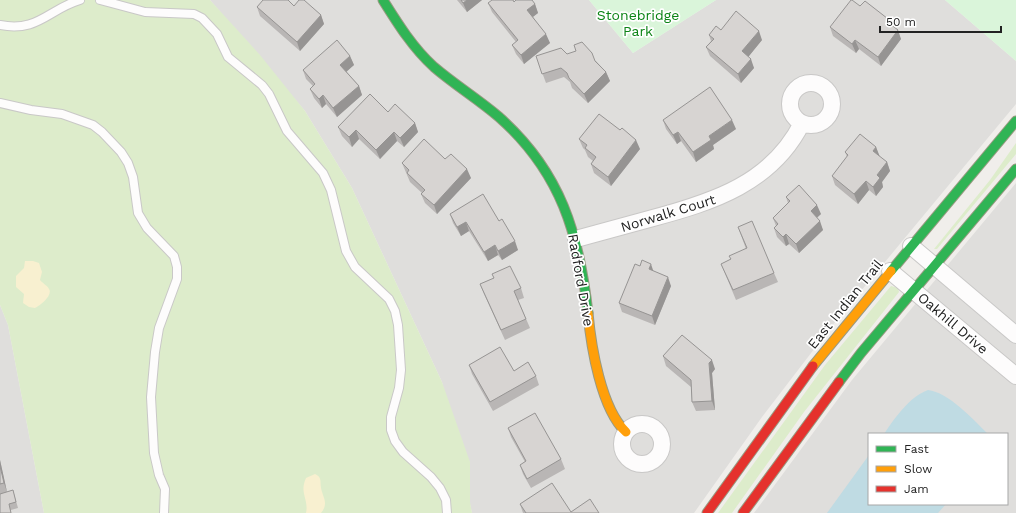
<svg xmlns="http://www.w3.org/2000/svg" width="1016" height="513" viewBox="0 0 1016 513" font-family="'Work Sans',sans-serif">
<style>
.residential{fill:#dfdedc;fill-rule:evenodd}
.grass{fill:#ddeccb}
.sand{fill:#f8f0d0}
.park{fill:#daf5da}
.water{fill:#bfdbe3}
.lines{fill:none;stroke-linecap:round;stroke-linejoin:round}
.lane-casing{stroke:#c9c8c7;stroke-width:10}
.street-casing{stroke:#c9c8c7;stroke-width:18}
.fast-casing{stroke:#999a82;stroke-width:11}
.slow-casing{stroke:#999a82;stroke-width:11}
.jam-casing{stroke:#999a82;stroke-width:11}
.lane{stroke:#fdfcfc;stroke-width:8}
.street{stroke:#fdfcfc;stroke-width:16}
.fast{stroke:#30b455;stroke-width:9}
.slow{stroke:#ff9f0a;stroke-width:9}
.jam{stroke:#e5322d;stroke-width:9}
.wall{fill:#b9b6b5}
.shaded-wall{fill:#969493}
.building{fill:#d7d4d2;stroke:#969493}
.labels{text-anchor:middle;dominant-baseline:central;stroke-width:3.5;stroke-linejoin:round;paint-order:stroke}
.park-label{font-size:14px;fill:#0c8416;stroke:#fff}
.street-label{font-size:14px;fill:#222;stroke:#fff}
</style>
<rect width="100%" height="100%" fill="#f0eeeb"/>
<!-- residential -->
<path class="residential" d="M210 0H589L633 53 716 0H945L1016 61V104L831 327 762 417 694 513H472L442 382 352 188 305 111Z
M1016 183V513H754L852 380ZM869 434H1007V504H869Z
M0 305 8 325 44 513H0Z"/>
<!-- grass -->
<path class="grass" d="M0 0H210L260 55 305 111 352 188 442 382 470 462V502L472 513H44L8 325 0 305Z
M1016 143V154L937 249H934L990 180Z
M891 286 898 288 899 292 804 412 732 513H718L825 365Z"/>
<!-- sand -->
<path class="sand" d="M25 261H33L39 263 42 272 40 280C42 283 47 285 49 289 53 295 41 305 35 308L29 307 23 303 24 294 16 287V276L24 268Z
M315 474C322 477 320 481 321 488 323 498 329 503 321 513H306C309 499 299 493 306 478Z"/>
<!-- park -->
<path class="park" d="M589 0H716L633 53Z
M945 0H1016V61Z"/>
<!-- water -->
<path class="water" d="M928 390C948 392 974 420 988 434H884C895 418 909 397 928 390Z
M869 455V504H946L938 513H827Z"/>
<g class="lines">
<defs>
<path id="lane" d="M100 0 145 12 194 14 202 18 217 34 228 57 262 85 269 94 287 131 323 173 331 190 346 251 355 267 389 299 395 311 398 325 401 370 399 388 391 417V430L395 441 403 452 431 477 440 488 446 500 447 513
M0 25C37 33 49 9 80 0
M0 103 31 110 62 114 93 125 102 132 121 152 128 163 133 177 138 213 147 228 174 256 177 267V279L159 328 155 352 151 397 154 453 159 475 165 489 164 513"/>
<path id="street" d="M790 104a21 21 0 1 1 42 0a21 21 0 1 1-42 0Z
M576 239C602 232 627 225 653 218 713 202 772 183 802 123
M911 246 1016 335
M890 271 1016 376
M622 444a20 20 0 1 1 40 0a20 20 0 1 1-40 0Z"/>
<path id="fast" d="M383 0C398 24 413 48 434 67 455 85 478 99 499 117 561 172 579 234 588 313
M891 271 1016 121
M839 382 861 353 1016 169"/>
<path id="slow" d="M588 313C591 346 601 409 626 432
M813 366 891 271"/>
<path id="jam" d="M707 513 813 366
M743 513 839 382"/>
</defs>
<!-- lane casing -->
<use href="#lane" class="lane-casing"/>
<!-- street casing -->
<use href="#street" class="street-casing"/>
<!-- fast casing -->
<use href="#fast" class="fast-casing"/>
<!-- slow casing -->
<use href="#slow" class="slow-casing"/>
<!-- jam casing -->
<use href="#jam" class="jam-casing"/>
<!-- lane -->
<use href="#lane" class="lane"/>
<!-- street -->
<use href="#street" class="street"/>
<!-- fast -->
<use href="#fast" class="fast"/>
<!-- slow -->
<use href="#slow" class="slow"/>
<!-- jam -->
<use href="#jam" class="jam"/>
</g>
<!-- wall -->
<path class="wall" d="M457 0H482L467 12Z
M514 2 535 4 538 13 533 17 550 43 524 64 516 54 512 45 516 42 492 12 488 3Z
M294 6 321 15 324 24 300 51 260 16 257 7Z
M860 6 893 26 901 39 881 66 859 49 856 53 833 36 830 27Z
M721 30 762 40 748 57 754 68 741 83 710 56 706 47 711 41 709 35Z
M567 54 596 61 606 72 610 81 588 103 572 88 570 82 564 77 546 83 536 56Z
M350 56 354 65 346 71 359 86 362 95 337 117 326 104 322 108 314 98 310 89 313 86 306 79 303 70Z
M388 112 415 123 418 132 404 147 397 141 380 159 359 139 352 147 342 136 338 127Z
M663 120 736 129 713 145 714 149 696 162 681 141 677 144 666 129Z
M579 139 640 149 611 186 594 173 591 164 593 161 588 157 585 150 583 148Z
M876 147 879 156 887 162 890 171 882 182 883 187 876 196 869 190 858 204 835 185 832 176 847 157 845 152Z
M445 159 471 178 437 214 425 203 421 194 422 193 410 182 402 163Z
M786 197 821 214 817 218 823 230 799 253 789 244 786 246 777 237 774 228 776 226 773 218 788 203Z
M450 214 499 221 518 250 502 260 498 255 488 261 469 231 461 236 453 223Z
M738 227 774 273 778 282 736 300 721 264 731 259 746 249Z
M640 266 654 271 671 286 655 325 622 312 619 303Z
M492 274 521 288 524 298 518 300 530 328 505 340 484 294 480 284 494 278Z
M663 356 715 369 712 373 715 410 696 411 692 402 691 387 666 366Z
M469 365 536 376 539 385 493 411 472 374Z
M508 428 561 459 565 469 531 488 523 474 520 465 525 462 511 437Z
M0 460 7 492 13 490 18 508 0 513Z
M520 504 571 512 599 513H523Z"/>
<!-- shaded-wall -->
<path class="shaded-wall" d="M467 0H482L467 12 463 3Z
M535 4 538 13 530 19 527 10Z
M321 15 324 24 300 51 297 42Z
M898 30 901 39 881 66 878 57Z
M759 31 762 40 745 61 742 51Z
M546 34 550 43 524 64 521 55Z
M855 40 859 49 856 53 852 44Z
M350 56 354 65 344 74 340 65Z
M751 59 754 68 741 83 738 74Z
M606 72 610 81 588 103 584 94Z
M359 86 362 95 337 117 333 108Z
M323 95 326 104 322 108 319 99Z
M732 120 736 129 713 145 714 149 696 162 693 152 709 136Z
M415 123 418 132 404 147 400 138Z
M356 130 359 139 352 147 349 137Z
M394 132 397 141 380 159 376 150Z
M678 132 681 141 677 144 673 135Z
M636 140 640 149 611 186 608 177Z
M876 147 880 157 873 151Z
M887 162 890 171 882 182 883 187 876 196 873 187 877 175Z
M467 169 471 178 437 214 434 205Z
M866 181 869 190 858 204 854 194Z
M817 205 821 214 814 220 811 211Z
M820 221 823 230 799 253 796 244Z
M466 222 469 231 461 236 457 227Z
M786 234 789 244 786 246 783 237Z
M515 241 518 250 502 260 498 251Z
M495 245 498 255 488 261 484 252Z
M651 264 654 273 649 269Z
M668 277 671 286 655 325 652 316Z
M712 360 715 369 712 373 715 410 712 401 709 363Z
M0 460 7 492 4 483 0 466Z"/>
<!-- building -->
<path class="building" d="M263 0H288L294 6 299 0H304L321 15 297 42 257 7Z
M461 0H467L463 3Z
M492 0H513L514 2 516 0H532L535 4 527 10 546 34 521 55 512 45 518 40 488 3Z
M851 0H852L860 6 865 1 892 22 890 24 898 30 878 57 855 40 852 44 830 27Z
M736 11 759 31 742 51 751 59 738 74 706 47 714 39 709 35 716 26 721 30Z
M337 40 350 56 340 65 359 86 333 108 323 95 319 99 310 89 315 84 303 70Z
M582 42 592 53 595 61 606 72 584 94 569 78 567 73 561 68 542 74 536 56 561 48 567 54 576 51 574 45Z
M710 87 732 120 709 136 711 140 693 152 678 132 673 135 663 120Z
M370 94 388 112 395 104 415 123 400 138 394 132 376 150 356 130 349 137 338 127Z
M599 114 620 130 622 128 636 140 608 177 591 164 596 157 585 148 587 145 579 139Z
M860 134 876 147 873 151 887 162 877 175 880 178 873 187 866 181 854 194 832 176 848 155 845 152Z
M424 139 445 159 451 154 467 169 434 205 421 194 425 190 407 173 409 170 402 163Z
M799 185 817 205 811 211 820 221 796 244 786 234 783 237 774 228 778 224 773 218 790 201 786 197Z
M483 194 499 221 502 219 515 241 498 251 495 245 484 252 466 222 457 227 450 214Z
M752 221 774 273 733 290 721 264 731 259 729 256 747 248 738 227Z
M642 260 651 264 649 269 668 277 652 316 619 303 635 264 640 266Z
M510 266 521 288 514 291 526 319 501 330 480 284 494 278 492 274Z
M682 335 712 360 709 363 712 401 692 402 691 380 663 356Z
M500 347 514 371 528 362 536 376 490 402 469 365Z
M535 413 561 459 527 479 520 465 526 461 508 428Z
M0 466 4 483 0 484Z
M552 483 571 512 590 499 599 513H526L520 504Z
M13 490 16 502 9 504 11 513H0V494Z"/>
<g class="labels">
<!-- park labels -->
<g class="park-label">
<text x="638" y="15">Stonebridge<tspan x="638" dy="16">Park</tspan></text>
</g>
<!-- street labels -->
<g class="street-label">
<text transform="translate(668 213) rotate(-17)">Norwalk Court</text>
<text transform="translate(581 280) rotate(80)">Radford Drive</text>
<text transform="translate(845 304) rotate(-51)">East Indian Trail</text>
<text transform="translate(953 323) rotate(40)">Oakhill Drive</text>
</g>
</g>
<!-- legend -->
<rect x="868" y="433" width="140" height="72" fill="#ffffff" stroke="#a7a7a7"/>
<rect x="876" y="446" width="20" height="6" fill="#30b455" stroke="#a7a7a7"/>
<text x="904" y="453" font-size="12" fill="#222222">Fast</text>
<rect x="876" y="466" width="20" height="6" fill="#ff9f0a" stroke="#a7a7a7"/>
<text x="904" y="473" font-size="12" fill="#222222">Slow</text>
<rect x="876" y="486" width="20" height="6" fill="#e5322d" stroke="#a7a7a7"/>
<text x="904" y="493" font-size="12" fill="#222222">Jam</text>
<!-- scale -->
<path d="M880 26v6h121v-6" fill="none" stroke="#222222" stroke-width="2"/>
<text x="886" y="26" font-size="12" fill="#222222" stroke="#ffffff" stroke-width="3" paint-order="stroke">50 m</text>
</svg>
